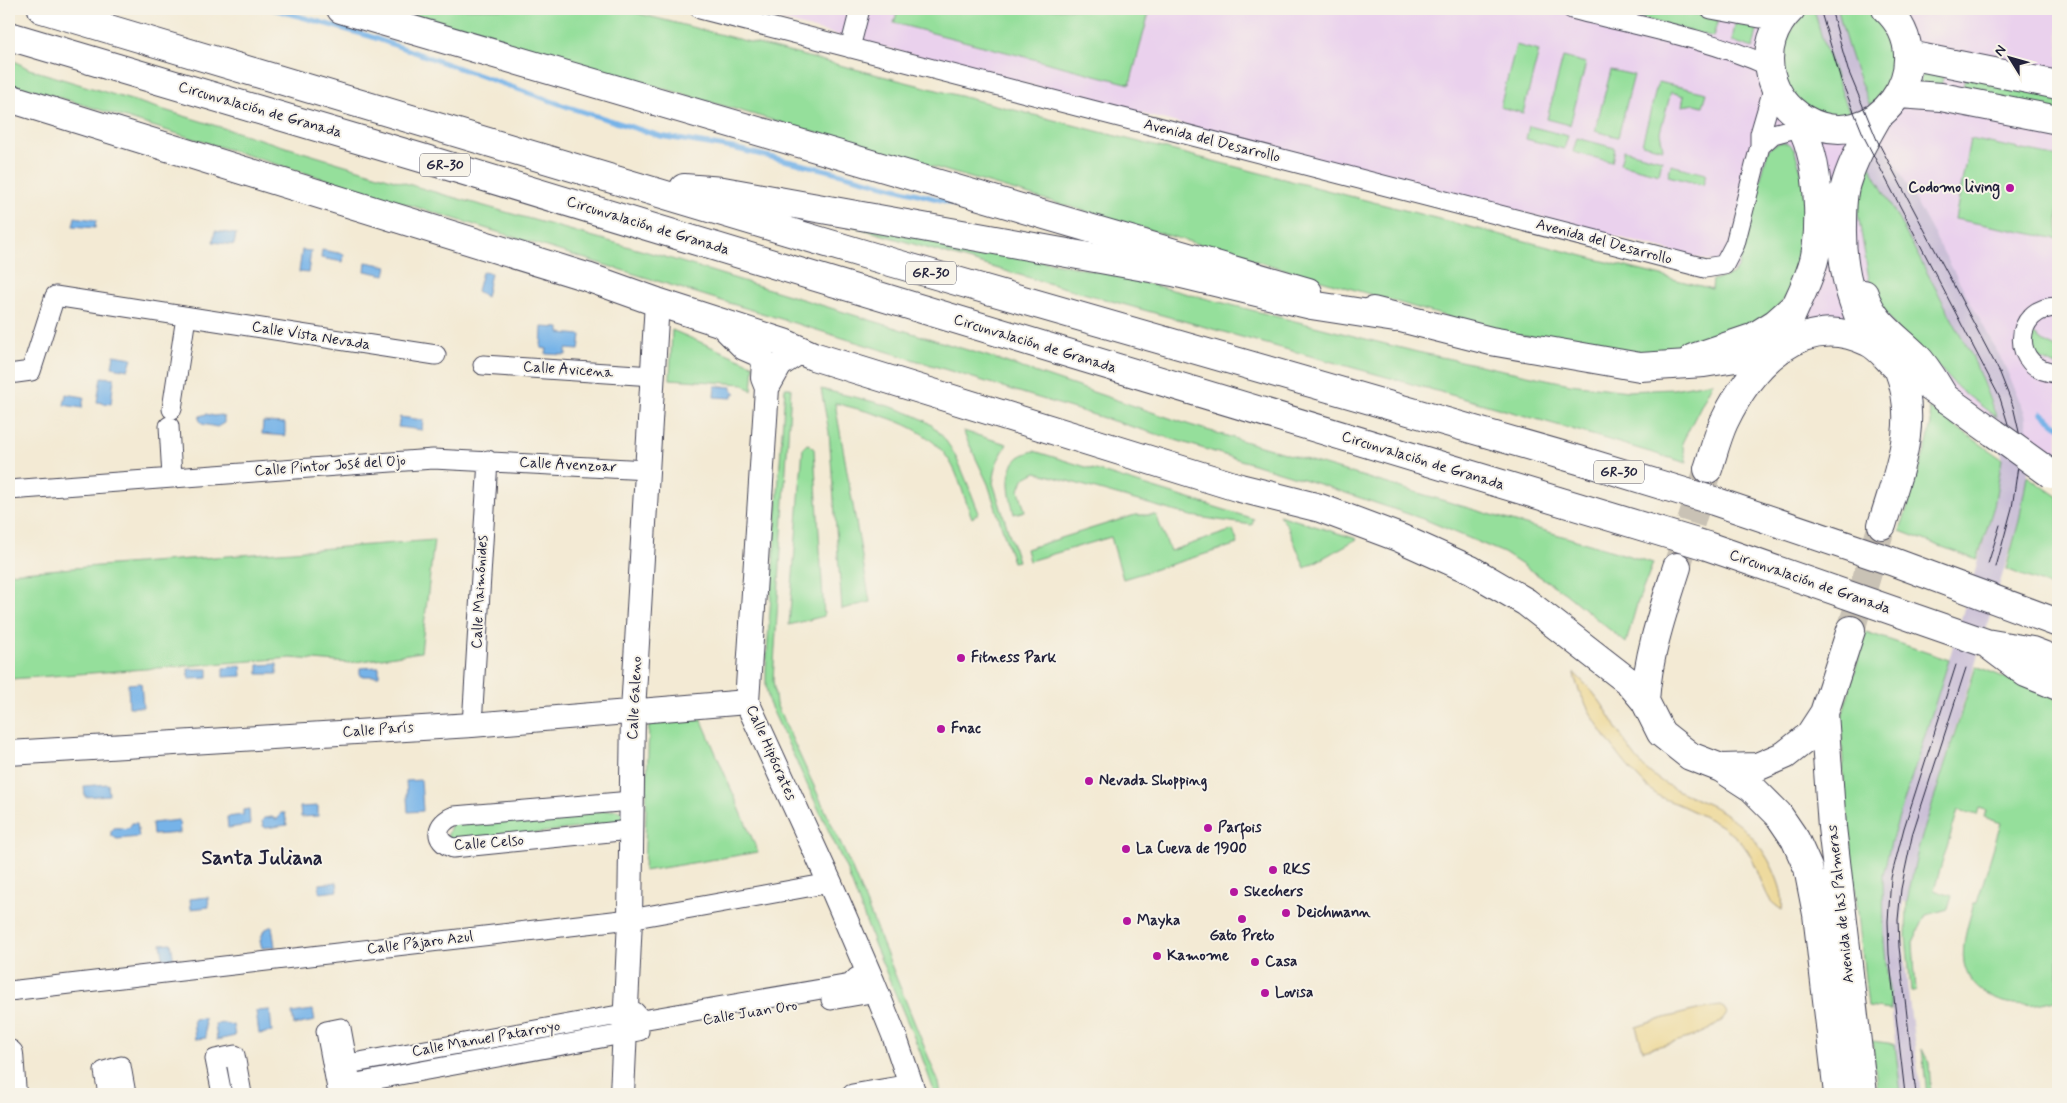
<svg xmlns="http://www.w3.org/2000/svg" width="2067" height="1103" viewBox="0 0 2067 1103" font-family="Mynerve,sans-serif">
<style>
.built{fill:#ead1ed}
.industrial{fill:#cabfd7}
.green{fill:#95df9b;stroke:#5c806b}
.sand{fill:#eeda9e;stroke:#887e6c}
.water{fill:#76b3e8;stroke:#4c6a92}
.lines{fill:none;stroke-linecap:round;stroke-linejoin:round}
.stream{stroke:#76b3e8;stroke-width:5}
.primary-tunnel{stroke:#c9c2b5;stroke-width:28;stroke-dasharray:28 14;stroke-linecap:butt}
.minor-casing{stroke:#414052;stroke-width:21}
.tertiary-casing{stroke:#414052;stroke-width:26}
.secondary-casing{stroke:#414052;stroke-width:30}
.primary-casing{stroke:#414052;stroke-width:30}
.motorway-casing{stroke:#414052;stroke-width:30}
.minor{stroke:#fff;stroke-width:19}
.tertiary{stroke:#fff;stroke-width:24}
.secondary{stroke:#fff;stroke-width:28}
.primary{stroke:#fff;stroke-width:28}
.motorway{stroke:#fff;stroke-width:28}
.tram{stroke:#22223b;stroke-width:1}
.primary-bridge-casing{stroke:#414052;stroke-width:30;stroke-linecap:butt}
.primary-bridge{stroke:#fff;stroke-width:28}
.poi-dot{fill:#b5179e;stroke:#f7f3e8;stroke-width:2}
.labels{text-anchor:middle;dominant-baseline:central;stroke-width:4;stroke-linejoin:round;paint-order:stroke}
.shield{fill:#f7f3e8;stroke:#62616f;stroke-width:1}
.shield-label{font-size:14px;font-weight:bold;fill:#22223b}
.street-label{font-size:15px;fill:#22223b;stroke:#f7f3e8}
.poi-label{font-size:15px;font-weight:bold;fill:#22223b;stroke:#f7f3e8;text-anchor:start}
.district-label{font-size:20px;font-weight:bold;fill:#22223b;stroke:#f7f3e8}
</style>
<rect width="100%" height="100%" fill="#f7f3e8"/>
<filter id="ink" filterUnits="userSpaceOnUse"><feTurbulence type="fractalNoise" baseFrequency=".02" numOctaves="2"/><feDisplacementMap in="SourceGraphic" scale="10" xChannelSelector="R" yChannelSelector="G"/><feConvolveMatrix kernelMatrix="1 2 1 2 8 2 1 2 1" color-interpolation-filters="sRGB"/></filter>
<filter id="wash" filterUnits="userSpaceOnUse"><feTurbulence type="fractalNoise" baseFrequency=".0096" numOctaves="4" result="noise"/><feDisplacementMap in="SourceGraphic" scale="20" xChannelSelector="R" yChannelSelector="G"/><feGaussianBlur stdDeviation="1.12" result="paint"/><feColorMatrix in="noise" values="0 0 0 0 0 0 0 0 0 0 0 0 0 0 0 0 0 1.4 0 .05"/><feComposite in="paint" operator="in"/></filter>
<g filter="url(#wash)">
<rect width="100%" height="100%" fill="#f3ead4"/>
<!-- built -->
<path class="built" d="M737 9H2058V458L2032 440 1714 262Z"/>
<!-- industrial -->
<path class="industrial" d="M1814 9H1838L1844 35 1857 77 1870 105 1850 114 1823 42Z
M1880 135 2004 364 2025 414 2029 440 2027 476 2019 521 1918 849 1907 901H1903V939L1908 992 1921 1094H1901L1884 942 1883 875 1891 842 1949 660 1994 506 2002 459 2001 432 1994 407 1973 358 1865 157Z"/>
<!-- green -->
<path class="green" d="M391 9H621L1712 289 1713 280 1732 275 1738 268 1768 150C1775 143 1780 141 1790 144L1795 151 1802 174 1805 199 1802 256 1790 292 1766 322 1711 343 1655 355 1503 333Z
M898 9H1150L1130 84 894 23Z
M1606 9H1673L1718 20 1713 37Z
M1812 9H1814L1823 42 1850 114C1842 114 1833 116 1826 114 1773 103 1769 36 1812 9Z
M1838 9C1846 9 1858 7 1865 9 1872 12 1877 18 1882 24 1904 49 1896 87 1870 105 1856 74 1845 42 1838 9Z
M1735 24 1758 27 1753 48 1732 41Z
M1516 45 1539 51 1523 113 1500 107Z
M1563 57 1586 63 1570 125 1547 119Z
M9 58 29 69 431 191 665 257 990 357 1190 425 1653 563 1637 604 1626 643 1565 593 1504 553 1426 520 1322 485 38 91 9 84Z
M1923 65 1945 70 1940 90 1919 86Z
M1611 70 1634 75 1618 137 1595 131Z
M1966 75 2058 93V113L1961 93Z
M1658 82 1707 93 1703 106 1695 104 1682 106 1684 96 1671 92 1660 132 1663 149 1642 144Z
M1529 126 1568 136 1564 149 1526 139Z
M1577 138 1615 148 1612 162 1573 152Z
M1970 139 2058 157V239L1955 219Z
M1624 150 1662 160 1659 174 1620 164Z
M1865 157 1973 358 1997 418 1958 388 1936 364 1899 332 1871 291 1856 202 1858 185Z
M1671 165 1706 174 1703 185 1668 176Z
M846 224 1101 272 1417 352 1570 384 1628 391 1673 389 1713 382 1682 443 1687 463C1408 379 1125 309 846 224Z
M672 330 754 365 752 391 743 384 670 379Z
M2030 332 2042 341 2058 349V366H2056L2034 356Z
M785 388H791L773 680 776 704 851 866 939 1083 941 1094H935L919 1049 875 946 846 868 769 703 766 686V669Z
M821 389C850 397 916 408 936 429 958 451 967 484 979 513L972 518C965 501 959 475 949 460 925 423 876 414 835 403L870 602 842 609 829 432Z
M1929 408 2002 459 1994 506 1977 560 1900 531 1927 444 1931 423Z
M963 431 1007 444 997 462 993 483 1018 561 1013 562 988 484Z
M807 444 810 445 814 449 824 616 789 625 803 448Z
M1034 451 1254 519 1252 525 1191 516 1036 472 1023 479 1019 490 1025 511 1014 514C1010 497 1003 470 1019 457 1023 454 1030 452 1034 451Z
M2027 476 2058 497V589L2006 569 2019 521Z
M1135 515H1156L1170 551 1233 530 1238 544 1123 579 1111 537 1029 561 1026 549Z
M1279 515 1357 539 1305 568 1287 525Z
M434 540 421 652 349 663 291 658 11 679 9 668V573Z
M1866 632 1949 660 1891 842 1883 875 1884 942 1891 1010 1868 1007 1844 784 1842 744V717Z
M1976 666 2058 699V999C2051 1001 2043 1003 2036 1004 2006 1008 1970 995 1964 963 1961 944 1969 921 1974 903H1977L2001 823 1984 817 1986 810 1979 808 1977 815 1958 810 1934 890 1952 896 1948 909 1926 915 1913 942 1916 991H1911L1906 937 1907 901 1918 849Z
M700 716 758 852 644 871 649 723Z
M617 810 624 813 621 823 470 841 447 838 452 822Z
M1872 1041 1895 1044 1901 1094H1878Z
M1922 1049 1929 1063 1931 1094H1927Z"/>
<!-- sand -->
<path class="sand" d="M1574 673C1586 684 1597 696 1606 710 1618 728 1627 749 1642 765 1662 787 1688 794 1714 807 1739 820 1761 843 1773 869 1779 883 1784 895 1782 910 1778 907 1773 904 1770 900 1758 879 1755 854 1736 837 1720 823 1699 814 1680 805 1673 802 1665 800 1659 796 1631 779 1578 704 1574 673Z
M1720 1006 1724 1008 1727 1013C1719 1034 1663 1045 1643 1050L1636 1027C1664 1018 1691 1010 1720 1006Z"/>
<!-- water -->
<path class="water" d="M75 217 96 220 95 228 73 226Z
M215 231 236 234 234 245 213 242Z
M302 250 311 251 308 273 299 272Z
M322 250 344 254 343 262 321 258Z
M366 262 387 266 385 275 365 271Z
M482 272 491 273 486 297 477 291Z
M542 327 560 328V333L581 335 579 350 566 349V355L546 354 547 349 541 348Z
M114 355 132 358 128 370 112 367Z
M101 377 114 378 111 404 97 402Z
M715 386 732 387V390L736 393 732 395V398L714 397Z
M66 394 84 397 82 408 64 405Z
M206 414 214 416 221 415 224 417V423L217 427 202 424 199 419 200 416Z
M400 417 423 420 422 430 398 427Z
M263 422 285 423V436L262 434Z
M277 664V674H258V665Z
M241 666 242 676 223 677V668Z
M379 667V676H360V668Z
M188 669H208V678L189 679Z
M141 683 143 707H129L128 684Z
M421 780 423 811 408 812 406 781Z
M108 784 109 795 85 797 84 786Z
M318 806V816L301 817 300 807Z
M249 809 250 825 228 828 227 817 243 815V810Z
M281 813H285L287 825 266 828 263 826 262 821 264 818 272 817 277 820Z
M179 820 180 833 153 835 152 823Z
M132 823H137L139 837 117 839 111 835V831L114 828C122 826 127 833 132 823Z
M337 882 338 891 320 893 319 884Z
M208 897 209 907 191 909 190 899Z
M272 926 275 947 262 948 260 941 264 930Z
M171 943 174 962 164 963 161 944Z
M270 1010 272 1032 259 1034 256 1011Z
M313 1010 315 1021 294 1025 292 1013Z
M204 1018 206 1038 195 1039 193 1019Z
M224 1023 233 1025 235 1036 217 1040 215 1024Z"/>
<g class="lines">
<!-- stream -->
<path class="stream" d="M273 9 369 36 568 107 660 136 732 148 826 170 983 211
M2042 413 2058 426"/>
</g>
</g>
<g filter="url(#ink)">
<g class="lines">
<!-- primary-tunnel -->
<path class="primary-tunnel" d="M1678 563 1708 469
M1851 630 1882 525"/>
<defs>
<path id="minor" d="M700 9 1705 268 1724 265 1735 244 1760 146V134L1774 86
M1572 9C1638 26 1707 38 1769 66
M1711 9 1760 18 1785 14
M850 48 860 9
M1760 146 1773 134 1811 124
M2058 307C2012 306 2009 371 2058 373
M483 365 653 376
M9 374 31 371 55 296 436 355
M172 409 186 317
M169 426 172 477
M9 490 433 459 648 470
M472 725 488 460
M630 830 453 848C432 841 436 823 454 816L631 801
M9 991 630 919 830 883
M831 1000 877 992
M348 1064 635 1012 642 1020 850 984 857 977 869 975
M351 1084 639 1031
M108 1094 104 1071 121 1066 126 1094
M222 1094 215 1059 235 1055 242 1094
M338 1094 326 1031 341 1028 350 1077
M852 1094 911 1084"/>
<path id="tertiary" d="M719 323 744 348 760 355 764 362 763 378 767 388 747 702 830 883 873 983 894 1035 914 1094
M767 388 780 365 801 351
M9 753 472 725 747 702
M622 1094 630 919 633 711 657 302"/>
<path id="secondary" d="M1791 9C1773 26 1765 51 1771 75 1776 94 1787 109 1804 119 1875 160 1945 64 1886 9
M1909 55 2058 85
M1899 94 1941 97 2058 120
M1864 294C1873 323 1896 336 1916 356 1928 368 1936 384 1945 398
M1869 342C1851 299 1841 273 1842 225 1842 211 1842 196 1846 183 1853 160 1865 139 1877 118
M1780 349C1786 320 1803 296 1812 267 1822 238 1819 179 1810 149 1807 137 1801 125 1795 114
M1693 358 1752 338 1776 323 1794 307
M9 1054 12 1094"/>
<path id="primary" d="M341 9 1308 292
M9 98 587 277 657 302 784 343 813 356 1240 488 1320 508 1400 538 1471 570 1526 602 1629 682 1645 701 1661 733 1690 756 1721 768 1757 767 1785 755 1809 736 1824 713 1851 630
M1373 311 1491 341 1640 367 1704 363 1748 356 1770 357
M1708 469C1713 454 1717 437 1724 422 1750 367 1801 309 1868 342 1881 348 1888 361 1899 369 1905 372 1911 375 1916 378 1943 395 1968 415 1994 433
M1882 525C1898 472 1920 423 1898 368
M1645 701C1648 654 1663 611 1677 567
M1824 713 1832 827 1863 1094
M1721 768 1752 788 1778 814 1795 839 1808 868 1817 914 1838 1094"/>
<path id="motorway" d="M42 9 894 263 1579 460 1714 501 1891 561 2058 623
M9 36 425 159 1707 546 1986 643 2032 651 2058 661
M684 188 723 191 1173 272 1311 305 1395 318
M1990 646 2026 673 2058 686"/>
</defs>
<!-- minor casing -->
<use href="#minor" class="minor-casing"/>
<!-- tertiary casing -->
<use href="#tertiary" class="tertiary-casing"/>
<!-- secondary casing -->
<use href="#secondary" class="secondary-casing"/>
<!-- primary casing -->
<use href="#primary" class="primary-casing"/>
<!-- motorway casing -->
<use href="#motorway" class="motorway-casing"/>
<!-- minor -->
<use href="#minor" class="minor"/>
<!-- tertiary -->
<use href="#tertiary" class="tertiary"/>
<!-- secondary -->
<use href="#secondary" class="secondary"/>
<!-- primary -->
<use href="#primary" class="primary"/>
<!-- motorway -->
<use href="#motorway" class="motorway"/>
<!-- tram -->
<path class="tram" d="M1820 9 1841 80 1865 139 2000 398 2008 424 2011 454
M1831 9 1848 70 1877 140 2000 373 2013 406 2019 432 2018 466 2012 508 1996 567
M1988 564 2000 525
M1905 1094 1889 954 1888 921 1891 878 1904 828 1956 665
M1916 1094 1899 947 1898 920 1901 889 1913 832 1966 668"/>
<defs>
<path id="primary-bridge" d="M1994 433 2051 474"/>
</defs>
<!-- primary-bridge casing -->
<use href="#primary-bridge" class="primary-bridge-casing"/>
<!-- primary-bridge -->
<use href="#primary-bridge" class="primary-bridge"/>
</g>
</g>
<!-- markers -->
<g class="poi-dot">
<circle cx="2010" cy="188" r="5"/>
<circle cx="961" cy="658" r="5"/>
<circle cx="941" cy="729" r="5"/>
<circle cx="1089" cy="781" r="5"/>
<circle cx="1208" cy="828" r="5"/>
<circle cx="1126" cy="849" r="5"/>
<circle cx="1273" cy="870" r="5"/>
<circle cx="1234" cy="892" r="5"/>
<circle cx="1286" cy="913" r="5"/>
<circle cx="1242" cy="919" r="5"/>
<circle cx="1127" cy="921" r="5"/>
<circle cx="1157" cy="956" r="5"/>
<circle cx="1255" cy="962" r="5"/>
<circle cx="1265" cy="993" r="5"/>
</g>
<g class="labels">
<!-- shield labels -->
<g class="shield">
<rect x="420" y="153.5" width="50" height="23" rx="4"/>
<rect x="906" y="261.5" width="50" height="23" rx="4"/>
<rect x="1594" y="460.5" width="50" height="23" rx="4"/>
</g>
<g class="shield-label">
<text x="445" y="165">GR-30</text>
<text x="931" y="273">GR-30</text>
<text x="1619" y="472">GR-30</text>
</g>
<!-- street labels -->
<g class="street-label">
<text transform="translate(260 110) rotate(16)">Circunvalación de Granada</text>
<text transform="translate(1212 141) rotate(14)">Avenida del Desarrollo</text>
<text transform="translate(648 226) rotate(17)">Circunvalación de Granada</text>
<text transform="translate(1604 242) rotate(15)">Avenida del Desarrollo</text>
<text transform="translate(311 336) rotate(9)">Calle Vista Nevada</text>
<text transform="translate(1035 344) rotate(17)">Circunvalación de Granada</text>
<text transform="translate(568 370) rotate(4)">Calle Avicena</text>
<text transform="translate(1423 461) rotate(17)">Circunvalación de Granada</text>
<text transform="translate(568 465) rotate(3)">Calle Avenzoar</text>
<text transform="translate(330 466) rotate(-4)">Calle Pintor José del Ojo</text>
<text transform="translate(1810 582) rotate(19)">Circunvalación de Granada</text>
<text transform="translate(480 592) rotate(-87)">Calle Maimónides</text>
<text transform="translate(635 698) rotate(-87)">Calle Galeno</text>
<text transform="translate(378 730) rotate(-4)">Calle París</text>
<text transform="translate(771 753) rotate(66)">Calle Hipócrates</text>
<text transform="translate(489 843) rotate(-4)">Calle Celso</text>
<text transform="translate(1841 904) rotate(-96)">Avenida de las Palmeras</text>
<text transform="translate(420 943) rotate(-7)">Calle Pájaro Azul</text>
<text transform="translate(750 1013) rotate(-9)">Calle Juan Oro</text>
<text transform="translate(486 1039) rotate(-10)">Calle Manuel Patarroyo</text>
</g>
<!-- poi labels -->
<g class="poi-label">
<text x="2000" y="188" text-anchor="end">Codomo living</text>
<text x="971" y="658">Fitness Park</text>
<text x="951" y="729">Fnac</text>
<text x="1099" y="781">Nevada Shopping</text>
<text x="1218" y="828">Parfois</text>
<text x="1136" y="849">La Cueva de 1900</text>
<text x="1283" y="870">RKS</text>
<text x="1244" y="892">Skechers</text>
<text x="1296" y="913">Deichmann</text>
<text x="1137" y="921">Mayka</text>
<text x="1242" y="936" text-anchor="middle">Gato Preto</text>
<text x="1167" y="956">Kamome</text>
<text x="1265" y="962">Casa</text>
<text x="1275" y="993">Lovisa</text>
</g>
<!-- district labels -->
<g class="district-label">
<text x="262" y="858">Santa Juliana</text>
</g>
</g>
<!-- margin -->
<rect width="2067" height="1103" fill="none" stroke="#f7f3e8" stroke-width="30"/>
<!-- north arrow -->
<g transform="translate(2010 58) rotate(307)" stroke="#f7f3e8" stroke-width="4" paint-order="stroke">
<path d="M0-4L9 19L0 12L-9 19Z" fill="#22223b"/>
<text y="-8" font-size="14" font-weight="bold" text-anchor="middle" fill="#22223b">N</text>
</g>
</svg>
